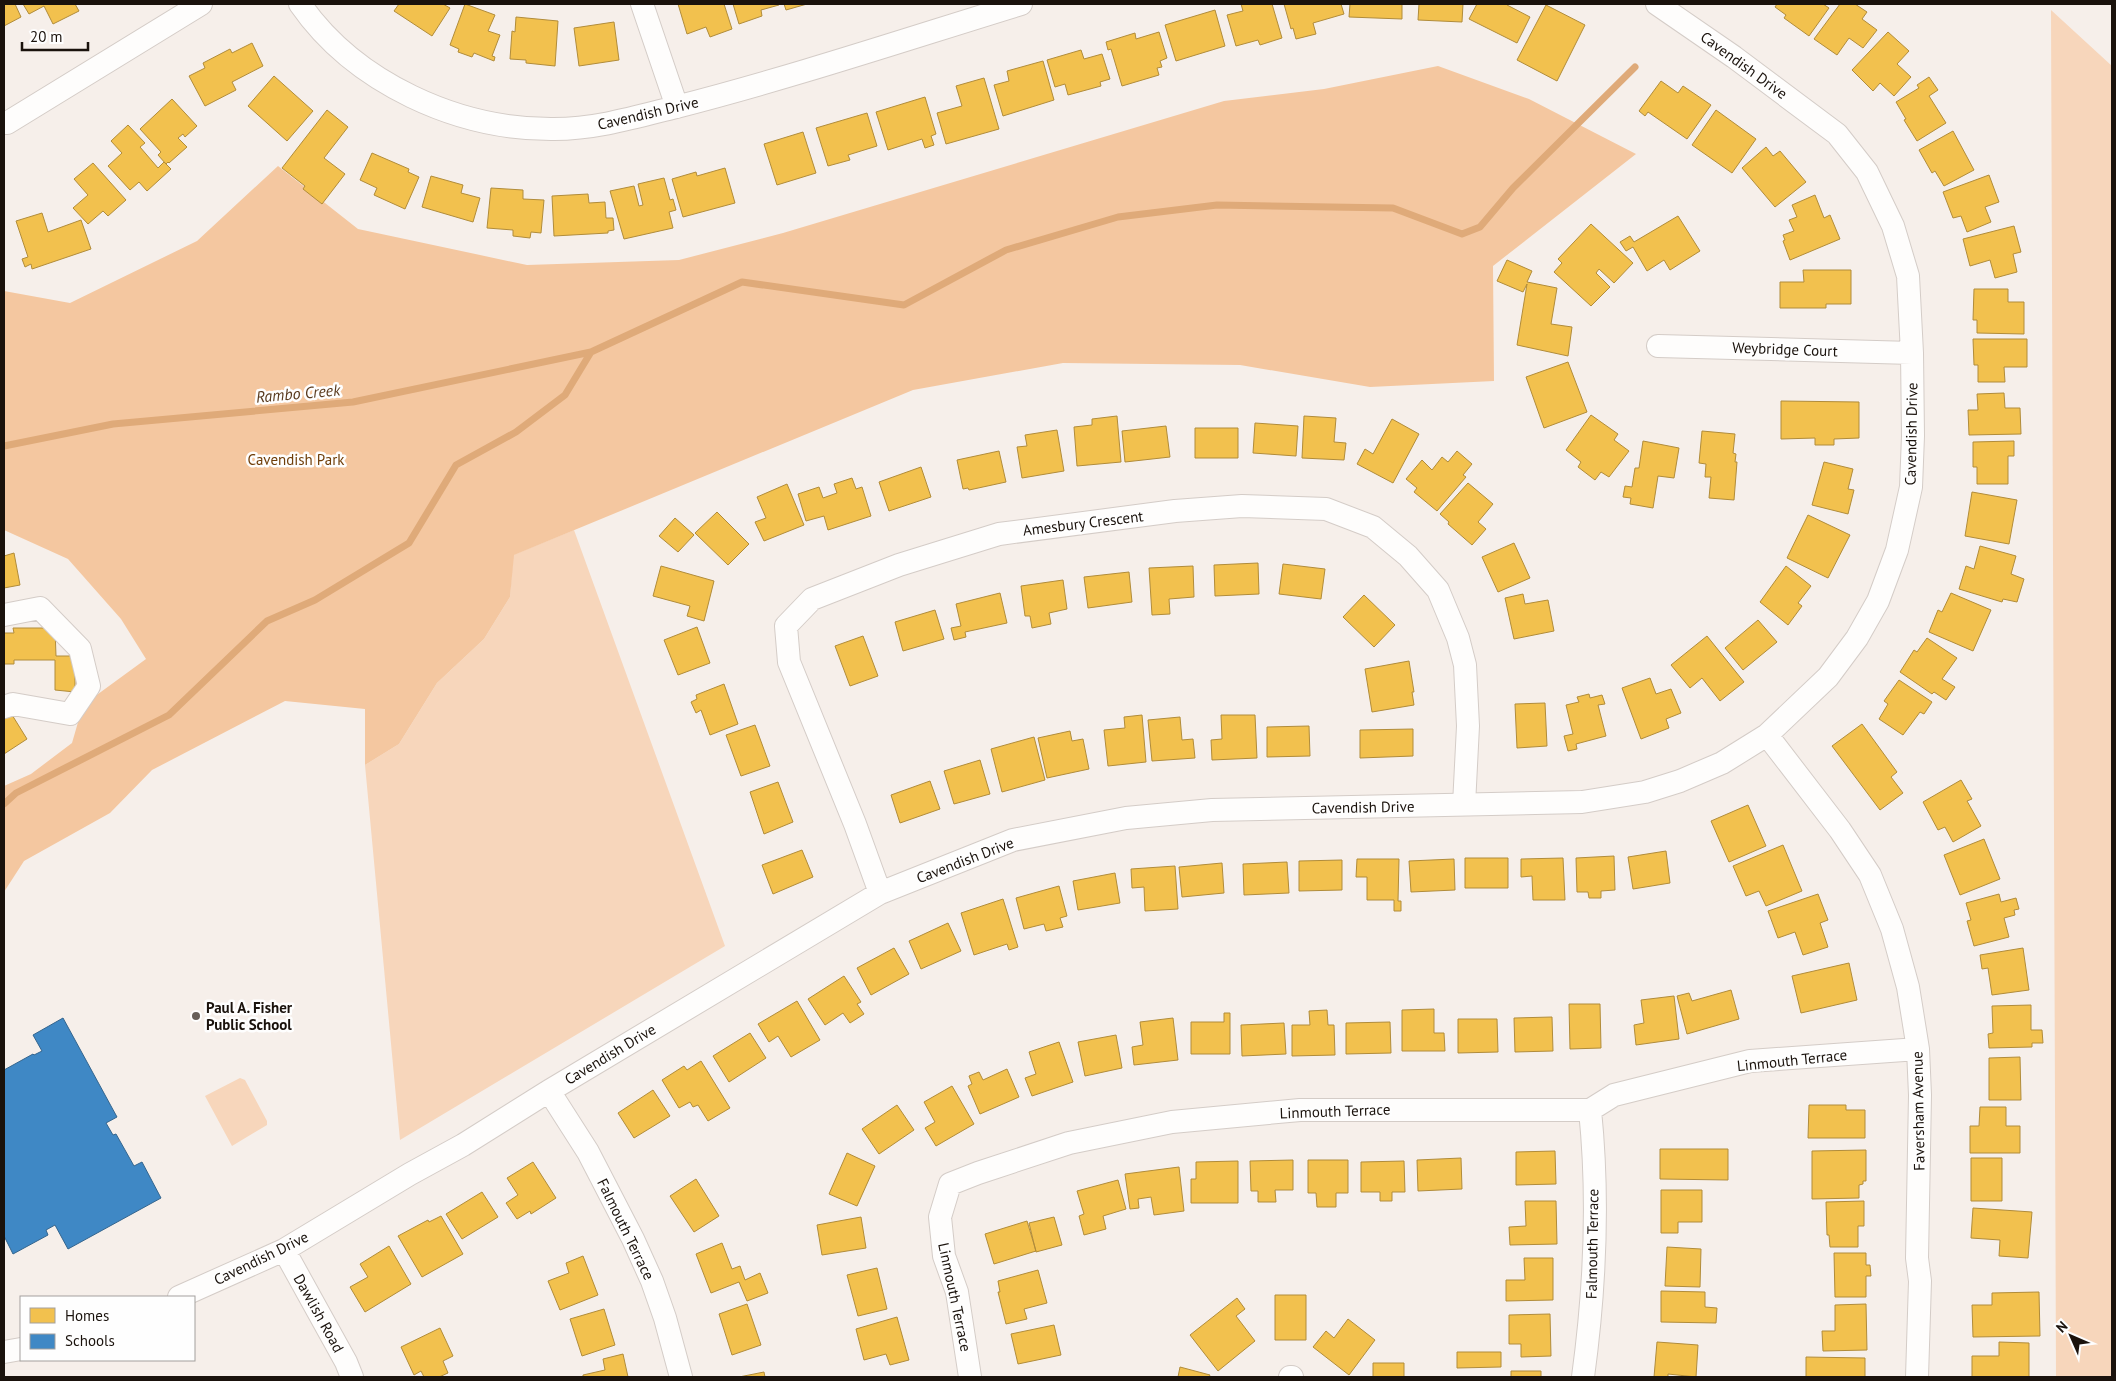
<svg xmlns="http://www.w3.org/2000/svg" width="2116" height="1381" viewBox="0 0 2116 1381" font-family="'PT Sans',sans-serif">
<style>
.green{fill:#f7d6bb}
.forest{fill:#f4c7a0}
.homes{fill:#f2c14e;stroke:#b18c3a}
.schools{fill:#3f88c5;stroke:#34658e}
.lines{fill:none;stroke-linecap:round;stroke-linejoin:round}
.stream{stroke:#dfaa79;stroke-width:7}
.minor-casing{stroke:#d4ccc7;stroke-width:24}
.minor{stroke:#fefdfc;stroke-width:22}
.poi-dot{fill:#675f5a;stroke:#fefefe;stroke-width:2}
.labels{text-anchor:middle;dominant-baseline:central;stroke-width:5;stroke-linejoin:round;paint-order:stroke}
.street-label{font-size:15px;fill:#1a120c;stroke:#fefefe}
.park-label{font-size:15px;fill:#6f3e09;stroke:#fefefe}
.poi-label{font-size:15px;font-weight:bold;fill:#1a120c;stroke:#fefefe;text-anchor:start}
.water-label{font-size:16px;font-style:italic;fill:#593a1e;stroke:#fefefe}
</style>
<rect width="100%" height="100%" fill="#f6efea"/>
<!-- green -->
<path class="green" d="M2051 10 2112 66V1377H2056Z
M574 530 725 946 400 1140 365 765 399 744 437 683 484 639 510 597 513 555Z
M240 1078 245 1080 267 1121V1125L232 1146 205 1096Z"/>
<!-- forest -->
<path class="forest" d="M1438 66 1529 99 1636 154 1493 266 1494 381 1370 387 1240 365 1063 363 913 390 514 555 510 597 484 639 437 683 399 744 365 765V709L285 701 152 770 110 813 24 861 4 892V786L31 774 72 743 83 705 146 659 121 619 68 559 4 530V291L70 303 197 241 278 166 358 229 527 265 679 260 783 233 1224 101 1324 89Z"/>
<!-- homes -->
<path class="homes" d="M4 4H15L21 17 4 26Z
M23 4H75L79 11 53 24 44 6 29 14Z
M399 4H443L450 8 432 36 394 11Z
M465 4 495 15 488 31 500 35 492 56 495 57 494 61 474 53 472 57 458 52 459 49 450 45Z
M678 4H724L732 29 710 37 706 27 687 34Z
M733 4H778L779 5 761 10 762 16 739 24Z
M784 4H807L786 10Z
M1241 4H1272L1282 38 1260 45 1258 40 1236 46 1227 15 1243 11Z
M1284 4H1341L1344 14 1313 23 1316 34 1296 39 1293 28 1291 29Z
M1350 4H1402V19L1349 17Z
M1419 4H1463L1462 22 1418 20Z
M1477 4H1507V5L1530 17 1517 43 1469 19Z
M1777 4H1823L1829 8 1809 36 1784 18 1786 15 1775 7Z
M1840 4H1855L1867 12 1862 19 1877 30 1863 48 1849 38 1837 55 1814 39Z
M1546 5 1585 25 1557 81 1517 60Z
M1215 10 1225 46 1176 61 1165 25Z
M516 17 558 21 555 66 526 63V60L510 59 512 31 515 32Z
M614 22 619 60 579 66 574 28Z
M1159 32 1167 58 1160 61 1162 67 1157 68 1159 75 1122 86 1111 49 1108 50 1106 42 1135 33 1136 39Z
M1888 32 1909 51 1897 64 1911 77 1894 96 1880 83 1873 91 1852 70Z
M252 43 263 66 232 82 236 90 205 106 189 76 205 68 203 63 230 49 232 53Z
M1081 50 1084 59 1102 54 1110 79 1100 82 1101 86 1068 95 1065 84 1055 87 1047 60Z
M1043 61 1054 100 1003 116 994 85 1009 81 1007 71Z
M274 76 313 111 287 141 248 106Z
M1929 77 1938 90 1929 96 1946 123 1917 141 1904 120 1906 119 1896 102 1919 88 1917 85Z
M984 78 999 129 946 144 937 113 962 106 956 86Z
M1661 81 1678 93 1683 86 1711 105 1687 139 1648 112 1645 116 1639 111Z
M925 97 936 134 931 136 934 145 925 148 922 139 888 150 876 112Z
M172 99 197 126 185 137 183 134 178 138 187 147 169 163 168 162 166 164 158 155 161 152 140 129Z
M327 110 348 127 324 158 345 174 322 204 303 189 305 186 282 168Z
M1716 110 1756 139 1732 173 1692 145Z
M867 113 877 146 848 155 850 160 828 166 816 128Z
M128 125 145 143 140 147 158 168 164 162 171 169 147 191 139 182 130 190 108 166 122 153 111 141Z
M1953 131 1974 170 1944 186 1935 171 1932 173 1919 150Z
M803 132 816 173 777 185 764 144Z
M1766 147 1773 156 1780 151 1806 182 1775 207 1742 168Z
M372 153 409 169 408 172 419 177 405 209 374 195 377 188 360 180Z
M93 163 126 200 108 216 103 211 88 224 73 208 88 195 74 179Z
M725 168 735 203 683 217 672 179 696 172 697 176Z
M1989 175 1999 202 1985 207 1991 222 1967 232 1961 216 1953 218 1943 192Z
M431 176 463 185 461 193 480 198 473 222 422 207Z
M664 178 670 200 673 199 676 210 669 212 673 228 624 239 610 191 634 186 639 206 643 205 638 184Z
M491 188 523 190V199L544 200 541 233 531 232 530 238 513 236V230L487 228Z
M588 194 589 203 605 202 606 218H613L614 230 608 231V233L554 236 552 196Z
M1815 195 1824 218 1830 215 1840 239 1790 260 1783 241 1785 240 1783 235 1794 231 1789 220 1797 217 1792 205Z
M42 213 48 232 81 220 91 249 32 269 31 264 25 267 22 259 28 257 16 221Z
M1678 216 1700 251 1670 270 1664 260 1647 271 1633 247 1626 251 1620 242 1630 236 1634 242Z
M1591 224 1633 263 1614 283 1599 269 1596 273 1610 287 1591 306 1554 272 1562 263 1558 259Z
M2014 226 2021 252 2013 254 2017 272 1995 278 1990 260 1970 266 1963 239Z
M1507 260 1532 271 1527 282 1557 288 1551 324 1572 327 1568 356 1517 345 1527 284 1523 292 1497 281Z
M1803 270H1851V304H1826V308H1780V282H1804Z
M1974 289H2008V302H2024V334L1977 333V320H1973Z
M1973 339H2027V367H2004L2005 382H1978V365H1974Z
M1568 362 1587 412 1544 428 1526 377Z
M2004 393 2005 408H2020L2021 434 1969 435 1968 410H1978L1977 394Z
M1781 401 1859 402V438L1834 439V445H1815V438L1781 439Z
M1591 415 1618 434 1614 440 1629 451 1609 477 1601 472 1595 480 1578 467 1581 462 1566 450Z
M1117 416 1121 462 1077 466 1074 427 1092 425V419Z
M1304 416 1336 418 1334 442 1346 443 1344 460 1302 458Z
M1392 419 1419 434 1393 483 1357 464 1365 449 1373 454Z
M1255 423 1298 426 1296 456 1253 453Z
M1166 426 1170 457 1125 462 1122 431Z
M1195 428H1238V458H1195Z
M1057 430 1064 471 1022 478 1017 447 1027 446 1025 435Z
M1702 431 1735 434 1733 453 1736 454 1735 462H1737L1734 500 1709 498 1711 477H1705L1706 464 1699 463Z
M1643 441 1679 448 1674 478 1658 476 1653 508 1630 504 1631 498 1623 497 1625 486 1632 487 1635 468H1639Z
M2014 441V456H2008V484H1977V467H1973V442Z
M999 451 1006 482 969 490 968 488 963 489 957 460Z
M1457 451 1472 464 1463 475 1466 477 1437 511 1414 492 1417 488 1406 479 1422 460 1432 470 1442 457 1448 462Z
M1824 462 1853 469 1848 489 1854 490 1848 514 1812 505Z
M921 467 931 497 889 511 879 482Z
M852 478 856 489 862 487 871 516 828 530 824 516 806 521 798 494 819 487 823 498 837 493 834 484Z
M1468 483 1493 504 1478 522 1486 529 1472 545 1448 524 1449 522 1440 514Z
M787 484 804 525 764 541 755 522 766 518 757 497Z
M1972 492 2017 500 2009 544 1965 536Z
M717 512 749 544 728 565 695 533Z
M1808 515 1850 535 1828 578 1787 558Z
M675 518 694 535 678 552 659 536Z
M1514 543 1530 578 1498 592 1482 557Z
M1980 546 2016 556 2011 574 2024 579 2017 602 2003 599 2002 602 1959 589 1966 566 1974 569Z
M14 553 20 585 4 588V556Z
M1258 563 1259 594 1215 596 1214 565Z
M1283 564 1325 569 1321 599 1279 594Z
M661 566 714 581 704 621 687 616 690 606 653 596Z
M1193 566 1194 597 1169 599 1170 614 1152 615 1149 568Z
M1786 566 1811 586 1798 603 1802 606 1788 625 1760 602Z
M1129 572 1132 602 1088 608 1084 577Z
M1063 580 1067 609 1049 613 1051 624 1032 628 1030 616H1025L1021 586Z
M1000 593 1007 623 965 632 966 637 954 640 951 628 961 626 956 604Z
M1951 593 1991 610 1973 651 1929 632 1938 610 1942 612Z
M1523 594 1525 604 1548 600 1554 631 1514 639 1505 598Z
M1364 595 1395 625 1374 647 1343 617Z
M935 610 944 639 903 651 895 622Z
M1758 620 1777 642 1743 670 1725 648Z
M697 627 710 663 678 675 664 640Z
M13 628H55L56 656H75V692L55 690V660H14V664H4V633H14Z
M863 636 878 676 850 686 835 646Z
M1707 636 1744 682 1720 701 1702 678 1690 688 1671 665Z
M1927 638 1957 658 1942 679 1955 687 1946 700 1934 692 1932 694 1900 672 1914 650 1917 652Z
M1409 661 1414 692H1412L1414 705 1372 712 1365 669Z
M1650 678 1656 694 1671 689 1681 713 1666 719 1669 728 1641 739 1622 688Z
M1899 680 1932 702 1924 714 1920 712 1903 735 1879 719 1888 704 1884 701Z
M724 684 738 724 710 735 701 710 696 713 691 702 697 699 696 695Z
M1589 694 1590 698 1602 695 1605 704 1598 705 1606 736 1576 744 1577 749 1568 751 1564 736 1573 734 1566 705 1579 702 1577 697Z
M1545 703 1547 746 1517 748 1515 704Z
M9 710 27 739 4 754V714Z
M1142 715 1146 762 1108 766 1104 730 1125 728 1124 717Z
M1221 715H1255L1257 758 1212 760 1211 740 1222 739Z
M1180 717 1182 740 1193 739 1195 758 1152 761 1148 720Z
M1862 724 1897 772 1891 777 1903 793 1880 810 1832 746Z
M755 725 770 766 741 776 726 735Z
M1309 726 1310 756 1267 757V727Z
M1413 729V756L1360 758V730Z
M1070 731 1072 741 1083 739 1089 769 1047 778 1038 738Z
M1034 737 1045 780 1002 792 991 749Z
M980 760 990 794 954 804 944 771Z
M1961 780 1972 799 1967 801 1981 826 1953 842 1945 827 1938 830 1923 802Z
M930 781 940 809 900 823 891 795Z
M778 782 793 822 764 834 750 792Z
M1748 805 1766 846 1729 862 1711 821Z
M1984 839 2000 879 1960 895 1944 855Z
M1783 845 1802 891 1766 906 1759 891 1746 896 1733 866Z
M802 850 813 877 773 894 762 865Z
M1666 851 1670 883 1633 889 1628 857Z
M1614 856 1615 890 1601 891V898H1589L1588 892H1577L1576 858Z
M1465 858H1508V888H1465Z
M1563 858 1565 900H1533L1532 876 1521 877V859Z
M1357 859H1399L1398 901H1401V911H1394V900H1367V877H1356Z
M1454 859 1455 890 1411 892 1409 861Z
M1342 860V890L1299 891V861Z
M1287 862 1289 893 1244 895 1243 864Z
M1222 863 1224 893 1182 897 1179 867Z
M1175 866 1178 909 1145 911 1144 887 1132 888 1131 869Z
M1115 873 1120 903 1078 910 1073 881Z
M1059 886 1067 916 1060 918 1063 927 1046 931 1044 924 1024 929 1016 898Z
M1818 894 1828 920 1820 923 1828 947 1803 955 1795 932 1778 938 1768 911Z
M1999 894 2001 902 2016 898 2019 909 2014 910 2015 915 2004 918 2009 937 1974 946 1967 921 1971 920 1966 903Z
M1003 899 1018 947 1009 950 1007 944 974 955 961 913Z
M948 923 961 951 921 969 909 941Z
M894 948 909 974 871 995 857 968Z
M2023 948 2029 990 1992 995 1988 968 1982 969 1980 955Z
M1849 963 1857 1000 1801 1013 1792 976Z
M844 976 861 1002 857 1004 864 1014 850 1023 843 1013 825 1025 808 999Z
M1731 990 1739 1019 1687 1034 1677 996 1689 993 1692 1001Z
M1674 996 1679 1039 1636 1045 1634 1025 1644 1023 1641 1000Z
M797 1001 820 1040 791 1057 778 1036 769 1042 758 1024Z
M1569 1004H1600L1601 1048 1570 1049Z
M2031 1005V1030H2042L2043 1043H2032V1047L1989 1048 1988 1034 1993 1033 1992 1006Z
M1434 1009V1033H1444L1445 1051H1402V1010Z
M1327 1010 1328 1025H1334L1335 1055 1292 1056V1025H1310L1309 1011Z
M1224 1013H1230V1054H1191V1022H1224Z
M1552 1017 1553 1051 1515 1052 1514 1018Z
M1173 1018 1178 1060 1134 1065 1132 1047 1143 1045 1140 1022Z
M1458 1019H1497L1498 1052 1458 1053Z
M1390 1022 1391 1053 1346 1054V1023Z
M1284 1023 1286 1054 1242 1056 1241 1025Z
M750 1033 766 1058 729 1082 713 1056Z
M1116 1035 1122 1068 1085 1076 1078 1042Z
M1059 1042 1073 1082 1032 1096 1025 1078 1036 1074 1029 1052Z
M2020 1057 2021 1100H1989V1058Z
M701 1061 730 1108 708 1121 698 1105 693 1107 690 1102 679 1108 662 1080 684 1066 687 1070Z
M1007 1069 1019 1097 980 1114 968 1086 972 1084 969 1076 979 1072 983 1080Z
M952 1086 974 1124 936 1146 925 1128 935 1122 924 1102Z
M653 1090 670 1116 634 1138 618 1113Z
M897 1105 914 1130 879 1154 862 1129Z
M1809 1105H1846V1110H1865V1138H1808Z
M1980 1107H2006V1126H2020V1153H1970V1126H1979Z
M1660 1149H1728V1180L1660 1179Z
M1866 1150V1181H1863V1184L1859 1185V1198L1812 1199V1151Z
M1555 1151 1556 1184 1516 1185V1152Z
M847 1153 875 1166 857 1206 829 1194Z
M1461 1158 1462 1189 1418 1191 1417 1160Z
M1971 1158H2002V1201H1971Z
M1293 1160V1190H1275L1276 1202H1258V1191H1251L1250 1161Z
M1308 1160H1348V1193H1336V1207H1317L1316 1193H1308Z
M1238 1161V1203H1191V1179H1196V1162Z
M1404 1161 1405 1192H1392V1201H1380V1192H1361V1162Z
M533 1162 556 1198 531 1214 530 1211 517 1219 506 1203 518 1195 507 1178Z
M1179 1167 1184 1211 1154 1215 1151 1197 1138 1199 1139 1208 1130 1209 1125 1174Z
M696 1179 719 1216 694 1232 670 1196Z
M1118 1180 1126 1209 1103 1216 1106 1229 1084 1235 1079 1216 1084 1214 1077 1191Z
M1661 1190H1702V1222H1678V1233H1661Z
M482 1192 498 1217 462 1239 446 1214Z
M1525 1201H1556L1557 1244 1510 1245 1509 1227 1526 1226Z
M1864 1201V1226H1858V1247H1830L1829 1235H1827L1826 1202Z
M1973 1208 2032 1212 2028 1258 1999 1256 2000 1240 1971 1238Z
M441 1216 463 1254 422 1277 398 1236 428 1220 429 1222Z
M861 1217 866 1248 822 1255 817 1225Z
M1054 1217 1062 1245 1036 1252 1029 1223Z
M1027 1221 1036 1251 994 1264 985 1234Z
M722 1243 732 1269 740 1266 745 1280 760 1273 768 1293 747 1301 739 1282 711 1293 696 1254Z
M389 1246 411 1284 365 1312 350 1287 368 1277 360 1264Z
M1667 1247 1701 1249 1700 1287 1665 1286Z
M1834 1253H1866V1265H1870L1871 1276H1866V1297H1835Z
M583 1256 598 1295 560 1310 548 1281 569 1273 566 1263Z
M1524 1258H1553V1300L1506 1301V1280H1525Z
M877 1268 887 1309 858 1316 847 1275Z
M1038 1270 1047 1303 1024 1309 1027 1319 1006 1324 998 1292H1000L998 1281Z
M1661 1291 1705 1292V1307L1717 1308 1716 1323 1661 1322Z
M2039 1292 2040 1336 1973 1337 1972 1305H1992V1293Z
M1275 1295H1306V1340H1275Z
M1237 1298 1245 1309 1236 1316 1255 1341 1218 1371 1190 1335Z
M747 1304 761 1345 732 1355 719 1314Z
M1866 1304 1867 1350 1823 1351 1822 1331H1835V1305Z
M604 1309 615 1345 582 1356 570 1319Z
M1550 1314 1551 1356 1521 1357V1344H1509V1315Z
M897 1317 909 1360 890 1365 886 1354 864 1360 856 1329Z
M1348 1319 1375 1340 1349 1375 1313 1347 1326 1331 1334 1338Z
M1054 1325 1061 1355 1018 1364 1011 1334Z
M440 1328 453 1356 443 1361 448 1373 439 1377H424L421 1371 414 1375 401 1347Z
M1657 1342 1698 1345 1696 1377 1668 1374V1377H1654Z
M1999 1342 2029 1343V1377H1972V1356H1999Z
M1457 1352H1501V1367L1457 1368Z
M623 1354 628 1377H583V1375L605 1370 603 1359Z
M1806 1357 1865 1358V1377H1806Z
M1373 1363H1404V1377H1373Z
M1180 1367 1210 1375 1209 1377H1178Z
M1511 1371H1541V1377H1511Z
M764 1372 765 1377H739Z"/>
<!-- schools -->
<path class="schools" d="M63 1018 117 1117 106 1123 113 1135 116 1134 134 1166 142 1162 161 1198 68 1249 55 1225 46 1230 48 1235 13 1254 4 1236V1070L33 1054 34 1055 42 1051 33 1035Z"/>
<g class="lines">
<!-- stream -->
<path class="stream" d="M4 446 113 424 353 402 591 352 742 282 904 305 1006 250 1118 217 1217 205 1393 208 1462 234 1480 227 1513 188 1635 67
M4 804 16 793 169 715 267 621 315 600 409 543 456 465 516 432 565 395 591 352"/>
<defs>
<path id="minor" d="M300 4C355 83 458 130 554 129 596 129 636 117 676 107 793 77 907 39 1021 4
M642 4 677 107
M7 123 201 4
M1658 346 1912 353
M4 615 40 608 80 649 89 686 70 714 13 704 4 707
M1767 735 1840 830 1870 875 1892 929 1908 987 1918 1049 1920 1095 1917 1258 1920 1281 1917 1377
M880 893 855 824 789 662 786 626 812 599 899 565 999 534 1175 511 1242 506 1326 509 1373 527 1408 556 1438 590 1458 638 1465 665 1468 726 1464 805
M549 1091 588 1152 633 1239 652 1281 665 1318 681 1377
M284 1250 346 1362 352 1377
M179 1297 284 1250 410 1174 463 1145 549 1091 880 893 1013 840 1126 818 1212 810 1582 802 1645 792 1680 781 1722 763 1767 735 1828 677 1857 638 1878 601 1897 550 1911 487 1913 436 1912 353 1908 276 1893 226 1867 172 1837 134 1734 57 1657 4
M4 1352 21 1349
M970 1377 957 1292 944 1256 940 1217 950 1184 978 1173 1069 1143 1172 1122 1300 1110H1590L1614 1095 1750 1061 1918 1049
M1290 1377H1292
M1583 1377C1595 1289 1599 1198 1590 1110"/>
</defs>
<!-- minor casing -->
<use href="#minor" class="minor-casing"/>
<!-- minor -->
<use href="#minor" class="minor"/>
</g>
<!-- markers -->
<circle class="poi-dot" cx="196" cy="1016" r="5"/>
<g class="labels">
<!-- street labels -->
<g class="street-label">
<text transform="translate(1744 65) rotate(36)">Cavendish Drive</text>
<text transform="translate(648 113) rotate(-13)">Cavendish Drive</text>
<text transform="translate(1785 349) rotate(2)">Weybridge Court</text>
<text transform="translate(1911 434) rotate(-89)">Cavendish Drive</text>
<text transform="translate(1083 523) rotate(-7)">Amesbury Crescent</text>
<text transform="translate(1363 807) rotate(-1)">Cavendish Drive</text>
<text transform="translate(965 860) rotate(-21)">Cavendish Drive</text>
<text transform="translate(610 1054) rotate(-31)">Cavendish Drive</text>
<text transform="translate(1792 1060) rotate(-6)">Linmouth Terrace</text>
<text transform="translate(1335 1111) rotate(-2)">Linmouth Terrace</text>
<text transform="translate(1918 1111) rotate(-91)">Faversham Avenue</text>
<text transform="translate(626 1229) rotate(64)">Falmouth Terrace</text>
<text transform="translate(1592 1244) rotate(-89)">Falmouth Terrace</text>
<text transform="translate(261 1258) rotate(-26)">Cavendish Drive</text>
<text transform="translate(955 1297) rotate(78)">Linmouth Terrace</text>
<text transform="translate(319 1313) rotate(61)">Dawlish Road</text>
</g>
<!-- park labels -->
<g class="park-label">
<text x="296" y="459">Cavendish Park</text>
</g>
<!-- poi labels -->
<g class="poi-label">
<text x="206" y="1007">Paul A. Fisher<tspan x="206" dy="17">Public School</tspan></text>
</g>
<!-- water labels -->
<g class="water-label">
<text transform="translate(298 393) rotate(-5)">Rambo Creek</text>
</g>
</g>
<!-- border -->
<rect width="2116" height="1381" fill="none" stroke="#1a120c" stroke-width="10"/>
<!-- legend -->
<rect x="20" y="1296" width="175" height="65" fill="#fefefe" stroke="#a3a09d"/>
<rect x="30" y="1308" width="25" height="15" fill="#f2c14e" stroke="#a3a09d"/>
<text x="65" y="1321" font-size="15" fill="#1a120c">Homes</text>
<rect x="30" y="1334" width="25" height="15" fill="#3f88c5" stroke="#a3a09d"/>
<text x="65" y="1346" font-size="15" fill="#1a120c">Schools</text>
<!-- north arrow -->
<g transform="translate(2071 1336) rotate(315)" stroke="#fefefe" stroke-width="4" paint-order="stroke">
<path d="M0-4L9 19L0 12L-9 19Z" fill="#1a120c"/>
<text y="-8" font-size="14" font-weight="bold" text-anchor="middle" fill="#1a120c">N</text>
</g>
<!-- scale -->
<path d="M22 42v8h66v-8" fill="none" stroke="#1a120c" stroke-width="2.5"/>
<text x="30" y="42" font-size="15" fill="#1a120c" stroke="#fefefe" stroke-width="4" paint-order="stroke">20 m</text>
</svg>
